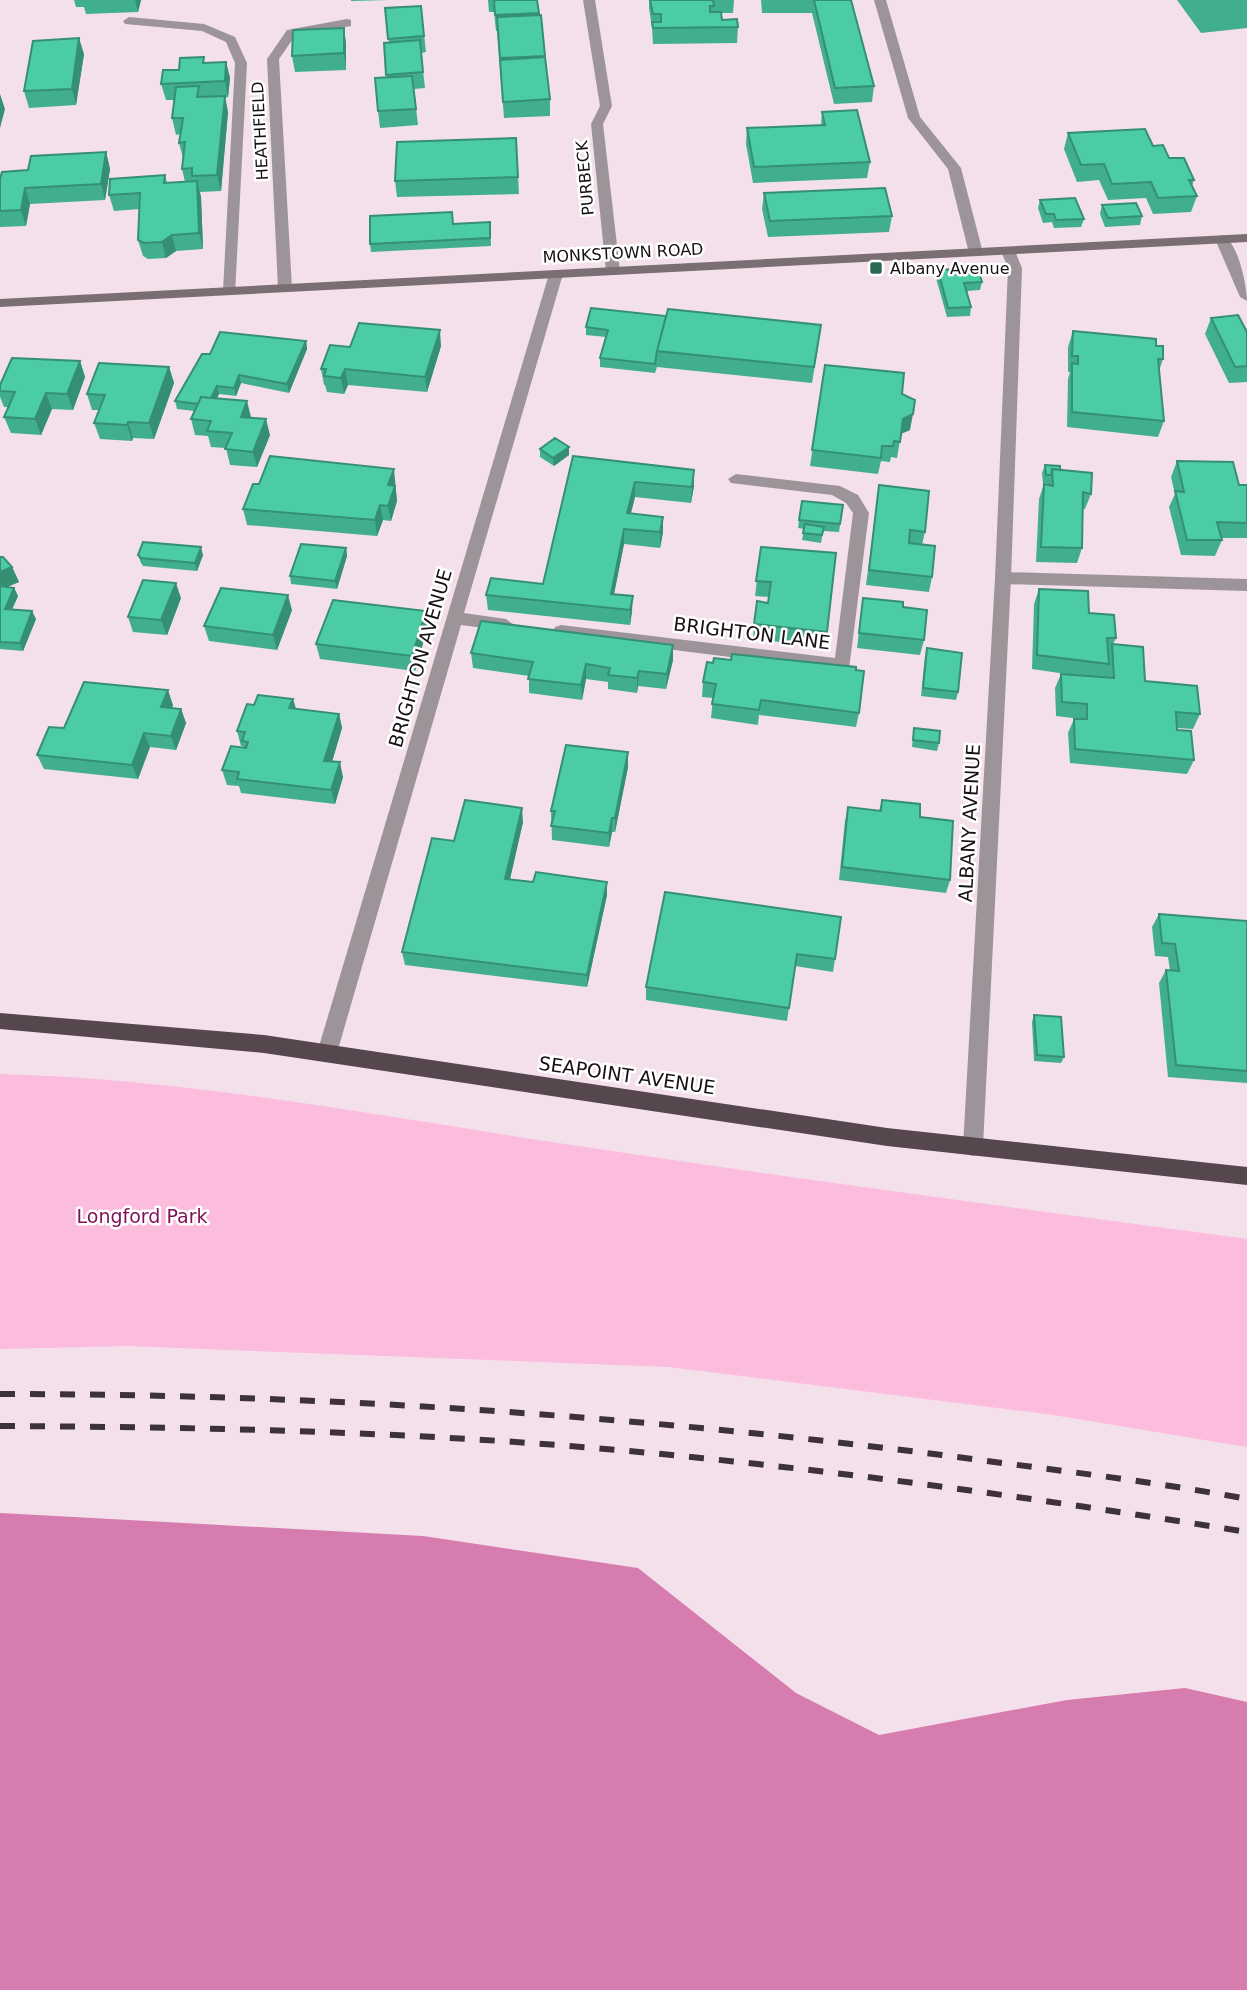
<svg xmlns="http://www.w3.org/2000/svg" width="1247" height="1990" viewBox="0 0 1247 1990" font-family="'DejaVu Sans',sans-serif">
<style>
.green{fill:#fbbcdd}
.water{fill:#d77cae}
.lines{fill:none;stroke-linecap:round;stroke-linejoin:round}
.service{fill:#9d9499;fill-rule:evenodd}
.minor{fill:#9d9499;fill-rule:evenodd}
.secondary{fill:#7a6e73;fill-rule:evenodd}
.trunk{fill:#56464e;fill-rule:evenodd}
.rail{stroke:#3c3238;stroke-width:6;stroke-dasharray:15 15;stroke-linecap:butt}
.wall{fill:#41af8d}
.shaded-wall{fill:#358f73}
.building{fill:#4ccca4;stroke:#358f73;stroke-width:2}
.poi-dot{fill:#2c6954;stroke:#fff;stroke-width:2.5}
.labels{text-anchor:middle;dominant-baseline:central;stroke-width:5;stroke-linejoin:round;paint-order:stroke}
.far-street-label{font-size:16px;fill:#160f13;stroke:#fff}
.far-poi-label{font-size:16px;fill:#160f13;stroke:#fff;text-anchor:start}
.street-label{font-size:19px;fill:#160f13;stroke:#fff}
.park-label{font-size:19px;fill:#7e0f58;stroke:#fff}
</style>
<rect width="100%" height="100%" fill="#f4e0ea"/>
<!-- green -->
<path class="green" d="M0 1074C187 1079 374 1115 558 1143 788 1178 1017 1208 1247 1239V1447L1047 1414 669 1367 128 1346 0 1349Z"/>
<!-- water -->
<path class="water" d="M0 1513 423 1536 638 1568 796 1693 879 1735 1067 1700 1185 1688 1247 1702V1990H0Z"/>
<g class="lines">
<!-- service -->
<path class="service" d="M129 17 204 24 235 37 247 63 235 294H225L223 291 235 63 226 42 202 31 125 24 123 21Z
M1222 235C1238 241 1247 286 1247 301L1240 297 1215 239Z
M1003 572 1247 579V591L1003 584 995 578Z"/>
<!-- minor -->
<path class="minor" d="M583 0H595L612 106 603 124 620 271 613 275 606 271 591 124 600 106Z
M874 0H886L920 117 961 168 983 253 981 256 969 253 948 169 908 118Z
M347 19 351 20V26L295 36 279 59 292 288 285 292 278 288 267 59 287 30Z
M1008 247 1015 251 1022 268 1011 578 983 1147 980 1154 973 1156 966 1154 963 1147 995 578 1008 268 1001 251Z
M556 270 563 274 464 613 506 619 514 625 506 631 461 625 337 1053 334 1059 327 1062 320 1059 317 1053 549 274Z
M736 474 840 486 858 495 869 513 849 669 843 671 555 635 553 631 555 627 561 625 835 658 853 513 846 503 832 495 731 483 728 479Z"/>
<!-- secondary -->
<path class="secondary" d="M1247 234V242L0 307V299Z"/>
<!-- trunk -->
<path class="trunk" d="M0 1013 264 1035 887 1128 1247 1167V1185L887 1146 264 1053 0 1029Z"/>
<!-- rail -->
<path class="rail" d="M0 1394C316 1394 628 1415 942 1455 1044 1469 1146 1480 1247 1499
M0 1426C210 1427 420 1432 629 1451 836 1470 1042 1499 1247 1532"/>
</g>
<!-- wall -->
<path class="wall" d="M74 0H141L138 12 86 14 84 7H76Z
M351 0H389L351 1Z
M488 0H537L539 15H541L550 99V116L504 118 497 31H496L494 12H489Z
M649 0H734L733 13H721L722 20 738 27 737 43 653 44 652 28 649 8Z
M761 0H851L874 86 872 102 834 104 812 13H762Z
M1177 0H1247V28L1201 33Z
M421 6 426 52 421 53 425 88 414 89 418 125 380 128 378 111 387 77 384 43H389L385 8Z
M344 28 346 44V70L295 72 292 56Z
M84 54 76 105 29 108 24 91Z
M226 62 230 78 228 97 225 98 228 112 221 191 200 192 201 197 203 249 176 251 166 258 148 259 143 256 138 240 140 209 114 211 109 195 165 175 167 183 185 182 182 169 183 158 179 143 180 134 176 135 172 118 174 100H166L161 84 179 70 205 63Z
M822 112 870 162 867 178 753 183 746 144 747 128 821 125Z
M1068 133 1153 146 1194 180 1192 186 1197 196 1191 212 1153 214 1146 198 1108 200 1099 180 1077 182 1064 149Z
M516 138 519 194 397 197 395 181Z
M106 152 110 169 105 200 30 204 26 226 0 227V179L28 170Z
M764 193 892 216 889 232 768 237 762 209Z
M1040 200 1084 219 1081 227 1054 228 1052 222 1043 223 1038 208Z
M1102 205 1142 216 1140 225 1105 227 1100 214Z
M490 222 491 246 371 252 370 244 453 224Z
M938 270 982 282 980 290 967 291 971 307 970 316 947 317 936 278Z
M1211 318 1247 332V382L1229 383 1205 334Z
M586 327 819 341 812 383 657 367 655 373 600 367V358L606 337 586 335Z
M1073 331 1156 346 1163 359 1159 371 1164 421 1158 437 1067 427 1068 379 1070 372H1068V347Z
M306 341 307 349 289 393 241 383 236 396 219 394 217 398 251 418 270 435 257 467 230 465 226 448 211 447 208 436 195 435 191 419 194 411 177 409 175 401 210 354Z
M441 346 427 392 348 385 344 394 327 392 325 385H324L321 369 350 347Z
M80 361 85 377 73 410 52 409 41 435 11 433 4 417 9 407H4L0 397V385Z
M825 365 902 394 910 430 901 434 897 458 891 457 890 462 881 461 878 474 810 466Z
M169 367 174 383 154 439 133 438 132 441 100 439 94 423 99 410H92L87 394Z
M540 449 569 455 554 466 540 457Z
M573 456 694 486 691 503 635 497 631 513 663 532 660 548 624 544 614 594 632 611 630 625 488 610 486 595 543 584Z
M1177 461 1239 485H1247V538H1221L1222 540 1215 556 1181 555 1169 507 1175 494 1171 477Z
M1045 465 1060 470 1091 494 1085 509H1083L1082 548 1077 563 1036 562 1039 499 1044 484 1048 485V484L1043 483 1042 473Z
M259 484 396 485 395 487 397 501 391 521 383 520 377 536 247 525 243 509Z
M879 485 925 532 922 545 932 577 929 592 866 585Z
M802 501 843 505 839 532 823 531 821 543 802 540 804 529 798 528Z
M761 547 827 632 825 647 753 639 754 624 768 603 769 597 755 596Z
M346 548 347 556 337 589 291 584 290 576Z
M138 555H203L197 571 143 566 141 563Z
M0 557 12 567 19 582 6 587 14 588 18 596 12 610 36 619 23 651 0 649Z
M1039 589 1089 613 1116 638 1113 644 1145 681 1200 714 1193 729 1177 728 1194 760 1187 774 1070 763 1068 733 1074 719H1081L1056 716 1055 688 1061 674H1066L1032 669 1034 604Z
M181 598 167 635 133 632 128 617Z
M863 598 903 607 924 640 920 655 857 648Z
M292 610 277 650 209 641 204 626Z
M428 626 415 671 320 659 316 644Z
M927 648 958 692 956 700 921 696 925 656Z
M471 653 673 660 666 689 638 686 637 693 608 689V682L586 679 582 700 529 693V676L473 668Z
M707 662 859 713 856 727 759 715 758 725 711 718 713 698 702 697 703 682Z
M293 699 296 709 339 714 342 728 332 762 343 777 335 804 241 793 239 786 227 785 222 770 244 748 243 746H241L237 731 254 705Z
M173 705 172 708 181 709 186 723 176 750 150 747 138 779 44 769 37 755 64 728Z
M914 728 939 743 937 751 912 747Z
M628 767 615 832H612L609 847 552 840 551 811Z
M882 800 920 817 950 880 946 893 839 880 845 821 848 807 879 811Z
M523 822 510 879 607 895 587 987 405 965 402 952 454 841Z
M665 892 835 959 833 972 795 966 787 1021 646 1000V987Z
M1159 914 1247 921V1083L1168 1077 1159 983 1166 970H1170L1168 957 1155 956 1152 927Z
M1034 1015 1064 1057 1061 1063 1034 1061 1032 1022Z"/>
<!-- shaded-wall -->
<path class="shaded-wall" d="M135 0H141L138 12Z
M344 28 346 44V70L344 53Z
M79 38 84 54 76 105 72 89Z
M226 62 230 78 228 97 225 81Z
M0 94 5 109 0 128Z
M225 96 228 112 221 191 217 175Z
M106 152 110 169 105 200 101 184Z
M197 181 201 197 203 249 199 233Z
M25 188 30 204 26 226 21 210Z
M172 235 176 251 166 258 162 242Z
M440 330 441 346 427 392 425 377Z
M306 341 307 349 289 393 287 384Z
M80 361 85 377 73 410 67 394Z
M169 367 174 383 154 439 149 423Z
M345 369 348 385 344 394 341 378Z
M239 375 241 383 236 396 234 388Z
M217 386 219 394 210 413 208 405Z
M46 393 52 409 41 435 35 419Z
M247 401 251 417H241Z
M913 414 910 430 900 434 903 419Z
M266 419 270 435 257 467 253 452Z
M128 422 133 438 132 441 127 425Z
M569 447V455L554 466 553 458Z
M394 469 397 501 391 521 388 506V485Z
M694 470V486L691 503 692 487Z
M635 482V497L627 528V513Z
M380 505 383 520 377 536 375 520Z
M663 517V532L660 548V532Z
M624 529V544L611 609V594Z
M201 547 203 555 197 571 195 563Z
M346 548 347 556 337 589 335 581Z
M12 567 19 582 0 590V572Z
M176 583 181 598 167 635 161 620Z
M14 588 18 596 8 617 5 609Z
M288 595 292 610 277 650 273 635Z
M633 596 632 611 630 625V610Z
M32 611 36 619 23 651 20 643Z
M426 611 428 626 415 671 412 656Z
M673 645V660L666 689 667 674Z
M586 664V679L582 700 581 685Z
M639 671 638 686 637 693V678Z
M168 690 173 705 167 721 161 707Z
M293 699 297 713 289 708Z
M181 709 186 723 176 750 171 736Z
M339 714 342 728 328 775 324 761Z
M144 733 150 747 138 779 132 765Z
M628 752V767L615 832V818Z
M340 762 343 777 335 804 331 790Z
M522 808 523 822 507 892 505 879Z
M612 818V832L609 847V833Z
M607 882V895L587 987V975Z"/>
<!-- building -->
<path class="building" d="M494 0H537L539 13 495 15Z
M650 0H713L714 6H710V12H721L722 20 737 19 738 27 653 28 652 22H661V14H653Z
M814 0H851L874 86 835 88Z
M421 6 424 36 388 39 385 8Z
M541 15 545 56 500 58 497 17Z
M344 28V53L292 56 293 30Z
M79 38 72 89 24 91 33 41Z
M420 40 423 72 386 75 384 43Z
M204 57 203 63 226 62 225 81 161 84 163 70H179L180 58Z
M545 57 550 99 503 102 500 60Z
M412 76 416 109 378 111 375 78Z
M199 86 197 97 225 96 217 175 192 176V168L182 169 185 142 179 143 183 118H172L176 87Z
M857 110 870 162 754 167 747 128 825 125 822 112Z
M1145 129 1153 146 1163 145 1169 158H1184L1194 180H1189L1197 196 1158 198 1151 182 1112 184 1104 164 1081 165 1068 133Z
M516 138 518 177 395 181 397 142Z
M106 152 101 184 25 188 21 210 0 211V179L2 172 28 170 31 156Z
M165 175 164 183 197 181 199 233 172 235 162 242 144 243 138 240 140 193 109 195 110 179Z
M885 188 892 216 770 221 764 193Z
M1075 198 1084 219 1056 220 1054 214H1046L1040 200Z
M1136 203 1142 216 1108 218 1102 205Z
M452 212 453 224 490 222V238L370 244V216Z
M978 268 982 282 964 283 971 307 948 308 938 270Z
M591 308 666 316 657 351 655 364 600 358 608 330 586 327Z
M668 309 821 325 814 367 657 351Z
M1238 315 1247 332V366L1235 367 1211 318Z
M359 323 440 330 425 377 345 369 341 378 324 376 326 369H321L330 345 350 347Z
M1073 331 1156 339V346H1163V359H1158L1164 421 1072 412V363L1078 364V356H1072Z
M220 332 306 341 287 384 239 375 234 388 217 386 211 398 201 397 198 404 175 401 202 354H210Z
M12 358 80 361 67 394 46 393 35 419 4 417 15 392 0 391V385Z
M99 363 169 367 149 423 128 422 127 425 94 423 105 395 87 394Z
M825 365 904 373 902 394 915 400 913 414 903 419 900 442 894 441 893 446H882L881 458 812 450Z
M201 397 247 401 241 417 266 419 253 452 225 449 232 433 207 431 211 421 191 419Z
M555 438 569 447 553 458 540 449Z
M270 456 394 469 388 485 395 486 388 506 380 505 375 520 243 509 253 484H259Z
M573 456 694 470 692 487 635 482 627 513 663 517 660 532 624 529 611 594 633 596 630 610 486 595 491 578 543 584Z
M1177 461 1233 462 1239 485H1247V523L1217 522 1222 540H1187L1175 491 1184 492Z
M1045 465 1060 466V470L1052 469 1051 475H1046Z
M1052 469 1092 473 1091 494 1083 492 1082 548 1041 547 1044 484 1053 486Z
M879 485 929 491 925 532 910 530 909 543 935 546 932 577 869 570Z
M802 501 843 505 840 524 799 520Z
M805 524 824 527 822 535 803 533Z
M143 542 201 547 195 563 141 558 138 555Z
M301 544 346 548 335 581 290 576Z
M761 547 836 553 827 632 754 624 757 601 768 603 771 582 756 581Z
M0 557H3L12 567 0 572Z
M143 580 176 583 161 620 128 617Z
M0 586 14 588 5 609 32 611 20 643 0 642Z
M221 588 288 595 273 635 204 626Z
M1039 589 1088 591 1089 613 1114 615 1116 638H1107L1109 664 1037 655Z
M863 598 903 602V607L927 610 924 640 859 633Z
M333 600 426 611 412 656 316 644Z
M481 621 673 645 667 674 639 671 637 678 608 675 610 668 586 664 581 685 528 679 533 662 471 653Z
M1112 644 1143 647 1145 681 1197 686 1200 714 1176 712 1177 730 1191 731 1194 760 1075 749 1074 719H1087V704L1062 702 1061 674 1114 678Z
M927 648 962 653 958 692 923 688Z
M732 654 856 667V670L864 671 859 713 761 700 759 710 712 704 716 684 703 682 707 662 713 663 714 658 731 660Z
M84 682 168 690 161 707 181 709 171 736 144 733 132 765 37 755 49 727 64 728Z
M258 695 293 699 289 708 339 714 324 761 340 762 331 790 237 779 239 772 222 770 231 746 246 748 248 742 242 741 245 732 237 731 247 704 254 705Z
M914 728 940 731 939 743 913 740Z
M566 745 628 752 615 818H612L609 833 551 826 555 811H551Z
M465 800 522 808 505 879 533 882 536 872 607 882 587 975 402 952 432 838 454 841Z
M882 800 920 804V817L953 821 950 880 842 867 848 807 881 811Z
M665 892 841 917 835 959 797 954 789 1008 646 987Z
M1159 914 1247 921V1071L1176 1065 1166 970 1179 971 1175 944 1162 943Z
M1034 1015 1061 1017 1064 1057 1037 1055Z"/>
<!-- markers -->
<rect class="poi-dot" x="869" y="261" width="14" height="14" rx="3.5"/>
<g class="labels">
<!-- far-street labels -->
<g class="far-street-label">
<text transform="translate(260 131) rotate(-93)">HEATHFIELD</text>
<text transform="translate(585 178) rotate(-95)">PURBECK</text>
<text transform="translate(623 253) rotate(-3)">MONKSTOWN ROAD</text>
</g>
<!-- far-poi labels -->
<g class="far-poi-label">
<text x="890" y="268">Albany Avenue</text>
</g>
<!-- street labels -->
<g class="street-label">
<text transform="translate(752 633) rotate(7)">BRIGHTON LANE</text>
<text transform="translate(420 658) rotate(-74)">BRIGHTON AVENUE</text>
<text transform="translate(969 823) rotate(-87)">ALBANY AVENUE</text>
<text transform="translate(627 1075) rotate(8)">SEAPOINT AVENUE</text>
</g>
<!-- park labels -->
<g class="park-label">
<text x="142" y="1216">Longford Park</text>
</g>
</g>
</svg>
